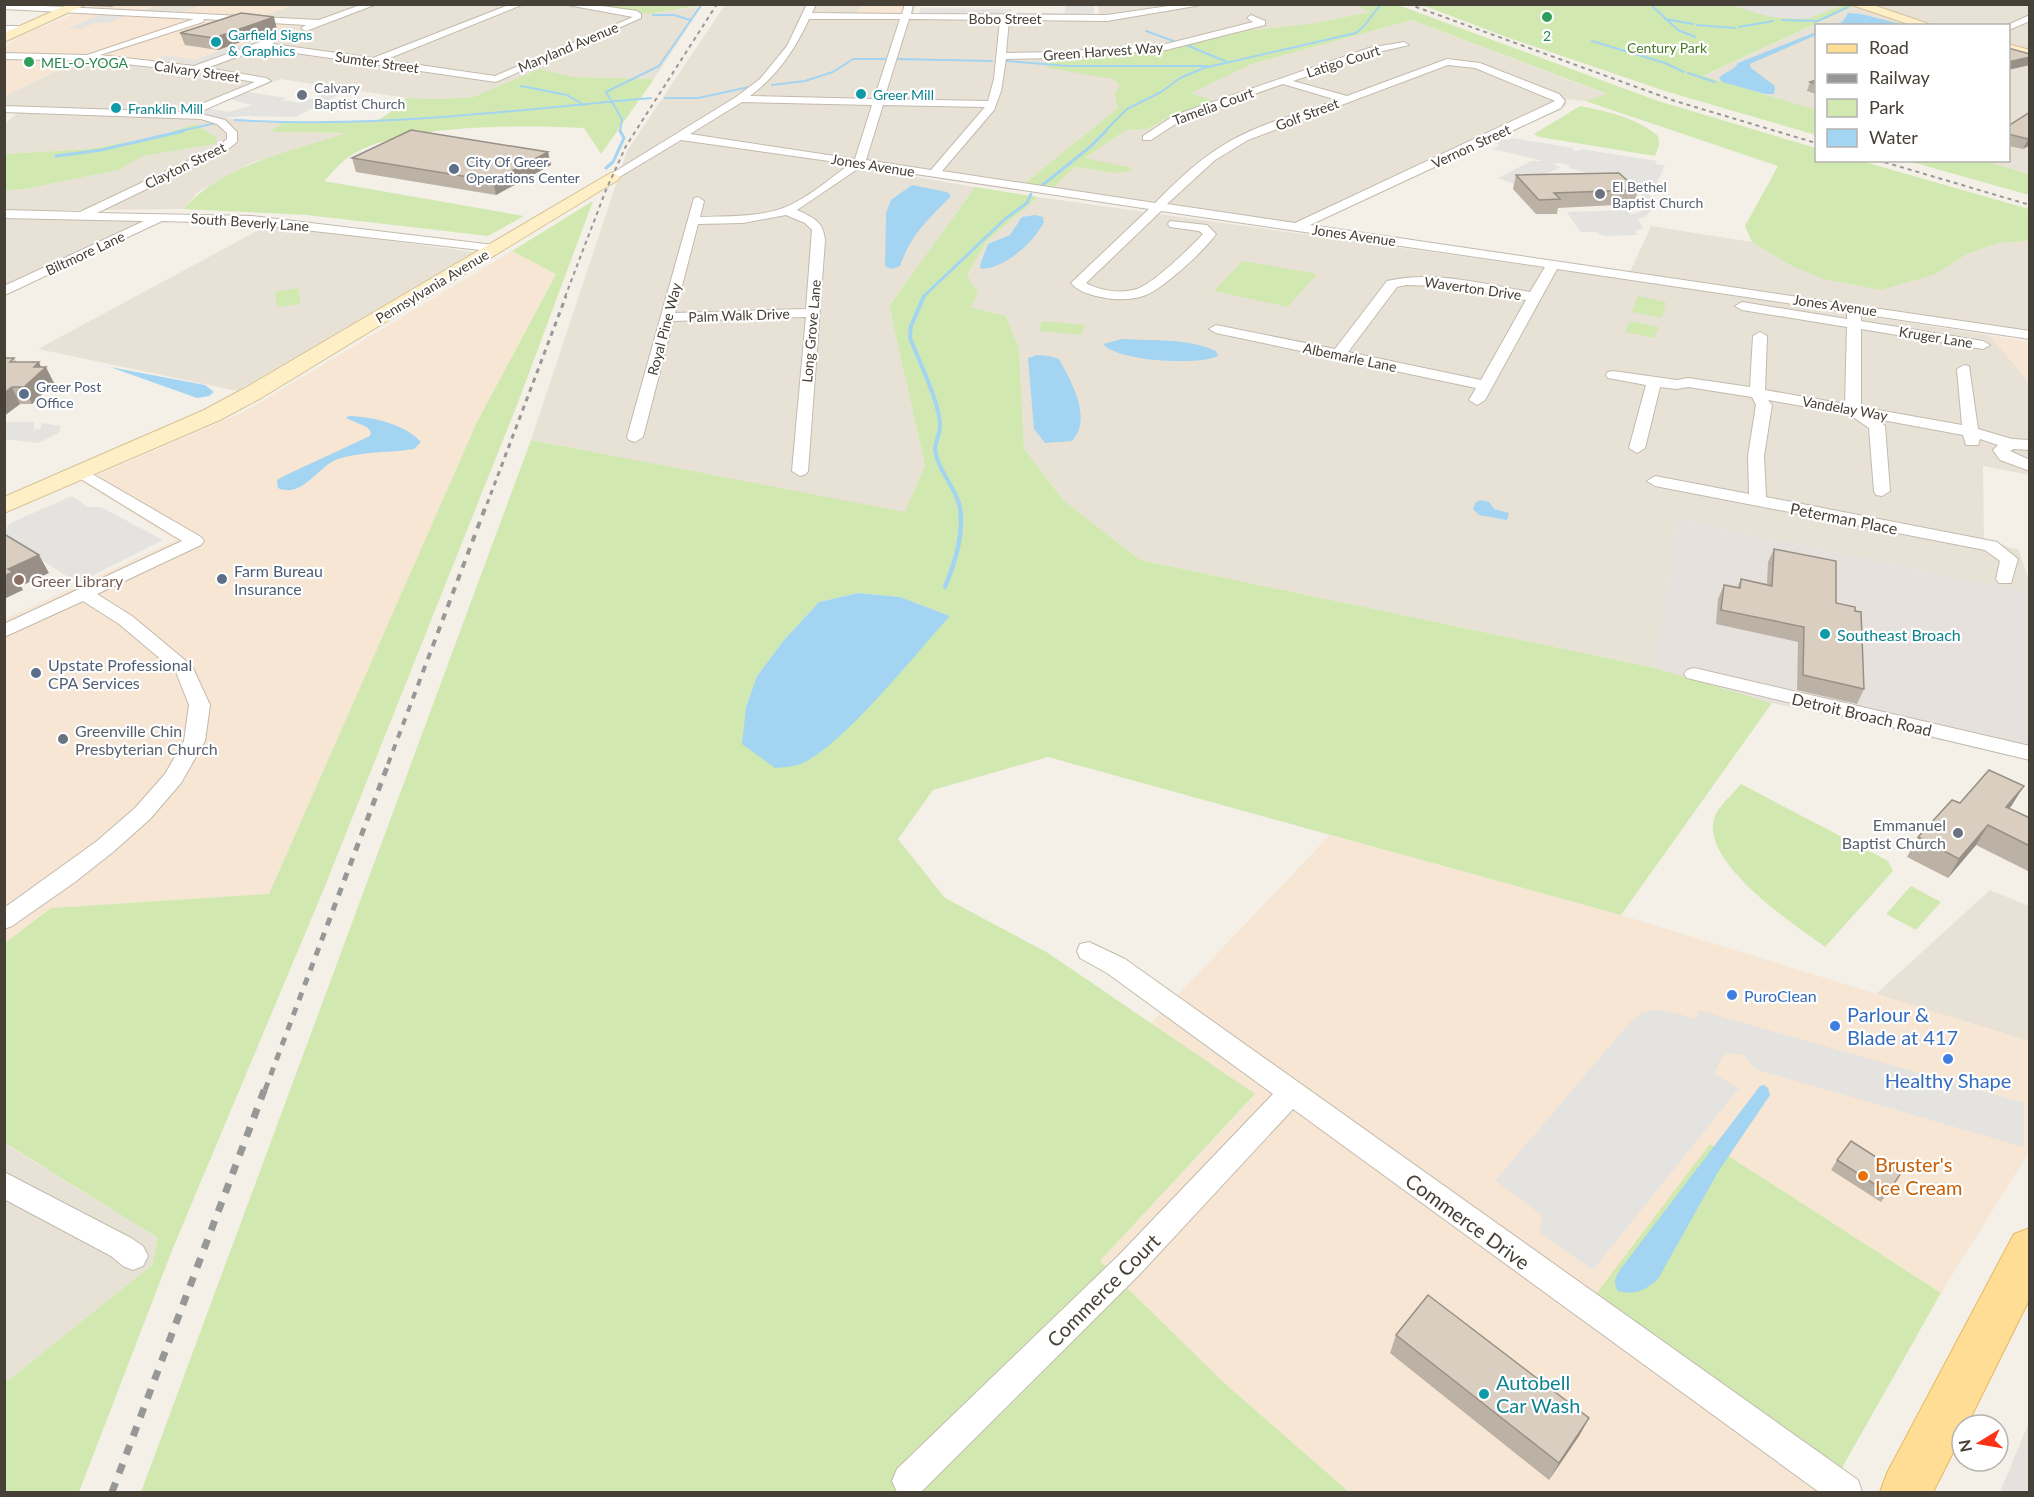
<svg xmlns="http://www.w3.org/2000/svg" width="2034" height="1497" viewBox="0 0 2034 1497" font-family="Lato,sans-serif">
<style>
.residential{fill:#e8e2d6}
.commercial{fill:#f6e6d3}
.industrial{fill:#e6e1dc}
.green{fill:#d1e9b0;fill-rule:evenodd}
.parking{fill:#e5e3df}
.water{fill:#a3d4f1}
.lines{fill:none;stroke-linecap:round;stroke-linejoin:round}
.stream-far3{stroke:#a3d4f1;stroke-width:2}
.stream-far2{stroke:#a3d4f1;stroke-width:3}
.stream-far1{stroke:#a3d4f1;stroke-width:4}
.stream{stroke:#a3d4f1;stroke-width:4.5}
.street-casing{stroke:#c3baad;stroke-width:2}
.secondary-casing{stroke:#d5c297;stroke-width:2}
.primary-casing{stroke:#e5ba64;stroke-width:2}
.street{fill:#fff;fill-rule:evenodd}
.secondary{fill:#ffefc6;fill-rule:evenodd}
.primary{fill:#ffdd95;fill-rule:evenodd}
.rail-far4{stroke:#979797;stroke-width:2;stroke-dasharray:4 4;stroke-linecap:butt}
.rail-far3{stroke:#979797;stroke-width:3;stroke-dasharray:5 5;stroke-linecap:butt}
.rail-far2{stroke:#979797;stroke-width:4;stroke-dasharray:7 7;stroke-linecap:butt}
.rail-far1{stroke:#979797;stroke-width:5;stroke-dasharray:8 8;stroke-linecap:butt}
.rail{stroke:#979797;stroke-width:7;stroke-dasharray:10 10;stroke-linecap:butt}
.wall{fill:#bbb1a5}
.shaded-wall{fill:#989086}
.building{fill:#d9cec0;stroke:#989086;stroke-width:1.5}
.leisure-dot{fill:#2e9e5b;stroke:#fff;stroke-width:2}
.culture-dot{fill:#0f9aa8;stroke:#fff;stroke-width:2}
.worship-dot{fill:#6b7280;stroke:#fff;stroke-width:2}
.service-dot{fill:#5c6f8a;stroke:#fff;stroke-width:2}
.education-dot{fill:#8d6e63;stroke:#fff;stroke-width:2}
.shop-dot{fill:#3f7fe0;stroke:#fff;stroke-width:2}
.food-dot{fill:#e8710a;stroke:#fff;stroke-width:2}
.labels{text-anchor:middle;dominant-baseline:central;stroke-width:4.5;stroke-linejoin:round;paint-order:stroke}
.far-street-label{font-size:14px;fill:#474036;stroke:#fff}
.far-culture-label{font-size:14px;fill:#0d838f;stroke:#fff;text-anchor:start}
.far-leisure-label{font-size:14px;fill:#27864d;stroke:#fff}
.far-park-label{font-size:14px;fill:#4a7a28;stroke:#fff}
.far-worship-label{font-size:14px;fill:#5b616d;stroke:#fff;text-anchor:start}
.far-service-label{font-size:14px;fill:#4e5e75;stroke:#fff;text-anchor:start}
.street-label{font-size:16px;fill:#474036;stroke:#fff}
.service-label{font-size:16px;fill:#4e5e75;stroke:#fff;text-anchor:start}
.education-label{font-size:16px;fill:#785e54;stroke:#fff;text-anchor:start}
.culture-label{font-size:16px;fill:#0d838f;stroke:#fff;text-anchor:start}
.worship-label{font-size:16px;fill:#5b616d;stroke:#fff;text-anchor:start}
.shop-label{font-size:16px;fill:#366cbe;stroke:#fff;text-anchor:start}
.near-shop-label{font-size:20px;fill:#366cbe;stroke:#fff;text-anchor:start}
.near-food-label{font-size:20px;fill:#c56008;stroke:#fff;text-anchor:start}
.near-street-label{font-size:20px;fill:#474036;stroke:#fff}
.near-culture-label{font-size:20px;fill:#0d838f;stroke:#fff;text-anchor:start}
</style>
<rect width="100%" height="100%" fill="#f4f0e8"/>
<!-- residential -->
<path class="residential" d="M578 4 649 14 702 6 654 79 575 77 539 69 473 97 442 99 406 98 280 79 197 113 250 122 282 123 271 132 350 133 251 163 198 192 183 209 5 211 4 190 25 189 118 170 142 156 215 143 195 124 152 138 88 149 5 154V123L24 108 5 107V96L87 56 255 18 294 5Z
M904 4 916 5 913 15 1099 17 1098 4H1356L1371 12 1311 24 1118 108 1021 186 769 152 975 187 889 306 925 465 905 513 531 440 627 151 725 5H862L857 15 900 16Z
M158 5H203L177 14 139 12Z
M1864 5H2029V50L2009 44 2008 26 1939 25Z
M1854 6 1920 25 1816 26V110L1702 77Z
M1412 20 1608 95 1585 101 1566 99 1567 105 1560 110 1306 225 1052 189 1074 167 1113 173 1085 158 1126 130 1147 129 1173 115 1212 101 1190 93 1252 64Z
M2009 52 2029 58V174L1985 161 2008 160Z
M1038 197 1639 281 1989 335 2029 382 2030 475 1983 466 1984 539 2019 550 2029 581V593L1677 519 1655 668 1140 560 1063 500 1024 448 1019 348 1006 316 971 307 967 275 988 240Z
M5 217 144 220 5 290Z
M268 225 474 252 237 391 38 349Z
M1651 226 1752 242 1788 264 1936 274 1967 254 1999 243 2029 241V331L1630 272Z
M1990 890 2029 906V1041L1876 994Z
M4 1143 158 1238 152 1265 5 1383Z"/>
<!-- commercial -->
<path class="commercial" d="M96 5H158L141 11 177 14 203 5H294L257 17 319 22 194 68 87 56 5 96V47L20 36Z
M862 5H904L900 16 856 15Z
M512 251 556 273 477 422 269 894 51 908 5 943V619L176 540 82 482 246 411Z
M1989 335 2029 342V382Z
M1330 835 1621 915 2029 1041V1152L1941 1293 1710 1144 1839 1473 1829 1492H1349L1222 1381 1100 1261 1255 1095 1151 1023Z"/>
<!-- industrial -->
<path class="industrial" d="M1677 519 2029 593V760L1772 703 1655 668Z
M2029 1422V1492H2000Z"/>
<!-- green -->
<path class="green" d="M1849 4 1854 6 1703 76 1816 110V135L1668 92 1509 38 1422 5Z
M578 5H703L649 14Z
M1356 5H1398L1658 101 1816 148V160L1861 161 2029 209V241L1999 243 1967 254 1936 274 1880 290 1824 279 1788 264 1752 242 1745 226 1778 166 1585 101 1607 94 1412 20 1252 64 1191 93 1214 101 1173 115 1147 129 1126 130 1085 158 1132 168 1128 172 1113 173 1075 167 1052 189 1021 186 1118 108 1115 94 1120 85 1113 79 1048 68 1044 58 1184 46 1244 31 1311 24 1370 12Z
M539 69 575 77 654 79 601 154 584 128C525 125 395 123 347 158 339 164 332 173 324 181L524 216 488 236 307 215 183 209C225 163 290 152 347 133L270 132 282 123 377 121 398 107 406 98 442 99 473 97Z
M1580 106C1609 112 1635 117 1658 136L1659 145 1655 156 1539 137 1534 134Z
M195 124 217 138 215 144 143 156 118 170 25 189 5 190V154L88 149 152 138Z
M1908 161H1985L2029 174V195Z
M975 187 1038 197 988 240 967 275 978 293 971 307 1006 316 1019 348 1024 448 1063 500 1140 560 1655 668 1772 703 1621 915 1048 757 933 790 898 839 945 898 1048 953 1255 1094 1100 1261 1222 1381 1349 1492H141L531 440 905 512 925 465 889 306ZM858 593 900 597 950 616 861 715 746 707 757 676 784 640 819 602Z
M593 201 519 400 323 891 173 1248 79 1492H5V1383L152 1265 158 1238 5 1143V943L51 908 269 894 477 422 556 274 512 251Z
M1243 261 1317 274 1288 307 1214 291Z
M298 288 301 304 277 307 275 292Z
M1638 296 1666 302 1662 318 1632 312Z
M1042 321 1086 325 1081 335 1039 331Z
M1630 321 1659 327 1654 338 1625 332Z
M1741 784 1888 861 1893 871 1825 947C1795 925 1697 861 1715 816 1719 805 1734 793 1741 784Z
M1911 886 1941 902 1916 930 1886 914Z
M1710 1144 1941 1293 1839 1473 1596 1294Z"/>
<!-- parking -->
<path class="parking" d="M1094 4V16L919 14 921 8 1011 9V13H1065V5Z
M1836 4 1841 6 1810 18 1797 19 1770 17 1730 5Z
M104 13 131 14 108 23H95L81 29H67Z
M286 26 301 27 200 64 161 62 164 58 159 57 165 55 195 60 235 45H241L247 43 243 42Z
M331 90 345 92 295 117 243 116 221 118 196 113 207 108 229 112 252 105 230 99 247 92 287 98 282 100 301 103Z
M1512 138 1574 148 1573 150 1579 151 1581 149 1657 161 1656 164 1665 165 1656 186 1644 185 1652 199 1654 207 1645 217 1638 219 1643 228 1635 231 1637 235 1603 236 1596 232H1580L1567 212 1627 210 1630 214 1637 213 1643 209 1644 203 1642 196 1632 185 1568 168 1570 165 1559 163 1553 164 1561 167 1542 176 1534 174 1514 184 1498 178 1531 161H1543L1492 149 1500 145 1493 142 1501 139 1509 140Z
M6 422H34V430L40 429 42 423 61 426 59 433 38 443 5 439Z
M72 496 88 507H101L163 540 78 583 5 537 4 531 10 523Z
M1655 1010 1672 1012 1697 1019 1698 1010 2024 1103V1147L1755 1069 1743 1055 1727 1053 1722 1057 1714 1074 1739 1088 1593 1270 1539 1232 1543 1216 1495 1181 1631 1021 1641 1013Z"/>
<!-- water -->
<path class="water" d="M1848 13 1861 14 1905 25H1836L1842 22Z
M1816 32V35L1750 64 1751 68 1775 86 1774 94H1765L1722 82 1719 78C1725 71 1734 71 1738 63Z
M912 185 947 192 951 196C928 220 911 234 900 266L892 269 885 266 886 213 891 200Z
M1035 215 1043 217 1044 222C1033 243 1006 268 981 269L980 265 988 244 1010 235 1022 217Z
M1122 339C1153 341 1188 338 1216 351L1218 356C1198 366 1116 361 1103 344Z
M1037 355 1049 356 1059 359C1071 381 1093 418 1072 441L1045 443 1034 429 1028 358Z
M110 367 205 385 214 392 209 396 197 398Z
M350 416C373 417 405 424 421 442L414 449C390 453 361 451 338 459 318 466 302 499 278 488L277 480 286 475 370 436 371 432 367 427 348 419 346 417Z
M1481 500 1489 502 1494 509 1509 513 1507 520 1479 515 1473 509 1476 502Z
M858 593 900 597 950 616C919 650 838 752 798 765 791 767 782 767 775 768L742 744 746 707 757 676 784 640 819 602Z
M1764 1085 1768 1088 1770 1095 1718 1172 1658 1279C1644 1291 1636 1295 1618 1291 1612 1281 1616 1276 1622 1267L1760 1086Z"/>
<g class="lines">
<!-- stream-far3 -->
<path class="stream-far3" d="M1650 4 1678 30 1695 37
M653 15H674L690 20
M1665 19 1693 24
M1782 20 1818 21 1848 7
M1697 25 1735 28
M1739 27 1773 21
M1146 31 1176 42
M1592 41 1665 63 1684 72
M1186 45 1225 61
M898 59 992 61
M1007 61 1068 66H1207
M1688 73 1715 82
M772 85 805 81 833 72 853 59H886
M521 86 567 95 584 105
M665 98H698L749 87
M235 120C374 129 513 110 651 98
M176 132 216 123
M620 132 622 119 606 92 659 66 702 4
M1104 132 1127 109 1161 92 1180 78 1204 68 1356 33 1364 26 1381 4"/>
<!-- stream-far2 -->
<path class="stream-far2" d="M56 156 101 150 183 131
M606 168 613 162 624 138 620 131
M1040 187 1090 147 1106 131
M923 297 1005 219 1027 203 1031 194"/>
<!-- stream-far1 -->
<path class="stream-far1" d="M924 296 911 326 910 338C919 361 940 403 940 426 940 434 935 442 935 449 937 469 954 485 959 504"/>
<!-- stream -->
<path class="stream" d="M945 587C955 563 965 529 959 503"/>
<defs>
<path id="street" d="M4 4 319 20 363 4H377L306 31 301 28 306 25 204 19 203 22 100 55 194 66 271 38 276 41 272 44 373 58 511 4H524L385 60 495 76 633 17 562 4H588L637 11 641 14V18L496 82 261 48 207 68 266 78 271 81 197 113 225 120 237 132V142L227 150 97 213 252 216 494 245 498 246 500 249 498 252 252 224 162 221 7 294 4 293V286L144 221 4 218V210L80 212 219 146 227 139V133L217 124 201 119 4 112V106L182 112 255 82 180 70 98 61 4 59V53L87 55 194 19 4 9Z
M807 4H816L812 13 902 14 905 4H913L911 14 1107 15 1182 4H1207L1107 21 1009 20 1006 53 1058 52 1166 44 1253 22 1247 18 1251 15 1265 21V25L1166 50 1058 58 1006 59 1001 91 994 110 942 171 1155 203C1176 182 1197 161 1222 146 1256 124 1299 114 1337 100L1283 84 1183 119 1151 140H1143V136L1175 115 1369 48 1404 42 1409 45 1374 53 1293 81 1347 96 1447 59 1480 63 1559 94 1565 101 1561 108 1310 225 2030 331V339L1861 314V321L1983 341 1990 345 1983 349 1861 329V407L1962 425 1957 369 1964 365 1969 366 1978 429 2012 439 2030 440V450L2014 449 2010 451 2030 460V471L2000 460 1993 450 1998 445 1980 439 1978 445H1966L1963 435 1877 419 1885 426 1890 491 1882 496 1876 495 1874 491 1869 428 1849 414 1768 400 1772 405 1764 456 1766 497 1997 542 2018 559 2011 583H1999L1996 579 2000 561 1985 550 1655 486 1647 481 1655 476 1749 494 1748 456 1756 405 1752 397 1688 387 1677 389 1660 387 1645 448 1637 453 1629 448 1646 385 1608 378 1606 375 1608 372 1613 371 1677 380 1688 378 1750 387 1753 336 1760 332 1767 336 1765 390 1845 404 1847 327 1742 310 1735 306 1742 302 1847 319V312L1557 269 1485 400 1477 405 1469 400 1476 388 1216 333 1209 329 1216 325 1335 349 1387 281C1434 270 1484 284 1530 292L1545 267 1161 211 1086 283C1100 291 1122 294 1137 289 1154 283 1190 248 1203 234L1199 231 1170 227 1168 224 1170 221 1207 225 1216 234C1205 250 1164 288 1146 295 1130 301 1112 300 1096 296 1086 293 1078 291 1071 283L1149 209 862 166 797 210C814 218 823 221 825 240L808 471 806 474 800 476 792 471 806 317 673 321 643 437 635 442 629 440 627 437 694 198 698 197 704 201 700 217C731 216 768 218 796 202 815 192 832 177 850 164L681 140 616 179H608L606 177 736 97 760 79 787 46ZM809 19H900L874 99 750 96C778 75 795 49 809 19ZM909 19 1000 20 994 79 988 101 884 99ZM1448 65 1475 68 1555 101 1295 223 1167 204 1215 160 1248 140ZM742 102 872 105 855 159 690 134ZM883 105 985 107 931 170 866 160ZM786 215 805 223 812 230 806 309 675 313 698 224 743 223ZM1406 285 1442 286 1526 300 1481 380 1348 352 1397 287Z
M2030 15V21L2011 29 2008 30V26H2005Z
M4 26H21L26 29 21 32H4Z
M82 468 201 537 204 541 201 545 97 594 132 616 192 666 210 705 205 741 181 783 150 819 113 852 75 882 12 926 4 929V908L97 841 135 808 165 774 184 741 189 705 176 672 119 624 83 601 4 637V624L182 541 76 476 74 473 76 470Z
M1694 668 2030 746V760L1687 678 1684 674 1687 670Z
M1089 942 1125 959 1858 1480 1862 1492H1819L1293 1109 1139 1275 921 1492H897L892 1481 897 1469 1119 1255 1273 1094 1107 973 1080 958 1077 951 1080 944Z
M4 1172 131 1238 143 1246 148 1256 143 1266 133 1270 123 1266 111 1256 4 1199Z"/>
<path id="secondary" d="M69 4H87L4 42V33Z
M1849 4H1870L1935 26H1914Z
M2008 44 2030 50V58L2008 52Z
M612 172 620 177 618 180 261 398 220 420 4 513V497L204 410 245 388Z"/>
<path id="primary" d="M2030 1228V1298L1967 1425H1962V1435L1933 1492H1880L1887 1473 2014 1234Z"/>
</defs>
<!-- street casing -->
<use href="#street" class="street-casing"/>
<!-- secondary casing -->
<use href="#secondary" class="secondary-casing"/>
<!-- primary casing -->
<use href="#primary" class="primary-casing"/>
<!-- street -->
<use href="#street" class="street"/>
<!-- secondary -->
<use href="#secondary" class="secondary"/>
<!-- primary -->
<use href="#primary" class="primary"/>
<!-- rail-far4 -->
<path class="rail-far4" d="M1408 4 1675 101 1816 143
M1877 160 2030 205
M565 297 606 190 626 146 717 4"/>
<!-- rail-far3 -->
<path class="rail-far3" d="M487 504 566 296"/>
<!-- rail-far2 -->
<path class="rail-far2" d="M388 764 487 503"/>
<!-- rail-far1 -->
<path class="rail-far1" d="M265 1090 389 762"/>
<!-- rail -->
<path class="rail" d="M112 1492 265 1088"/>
</g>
<!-- wall -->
<path class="wall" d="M88 4H118L112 7 88 6Z
M277 29 218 50 185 45 180 33Z
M1816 80V94L1807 91 1810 82Z
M2030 112V145L2023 149 2008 146V126Z
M548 152 551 165 496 195 356 172 352 158Z
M1516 175 1638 190 1634 204 1558 208 1557 214H1536L1513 189Z
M14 358 16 362 41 367 54 383 32 404H20L4 416Z
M1774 549 1836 603 1864 689 1857 704 1797 690 1798 642 1716 624 1718 599 1724 585 1737 588 1741 579 1767 584 1768 562Z
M1960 803 2012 805 2009 809 2030 818V872L1976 845 1948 878 1907 857 1918 837Z
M1837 1160 1901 1173 1881 1202 1831 1170Z
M1396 1335 1589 1418 1579 1436 1549 1480 1390 1353Z"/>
<!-- shaded-wall -->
<path class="shaded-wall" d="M274 17 277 29 218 50 214 38Z
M2030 57V65L2008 70V62Z
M2030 138V145L2023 149 2028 139Z
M548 152 551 165 496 195 493 181Z
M39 362 42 370 46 367 54 383 32 404 24 387 34 367Z
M12 387 20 404 4 416V393Z
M39 555 49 573 21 586 23 590 4 599V576L8 569Z
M2024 786 2012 805 1994 826 2006 807Z
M1988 825 1976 845 1948 878 1959 859Z
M1589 1418 1579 1436 1549 1480 1559 1463Z"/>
<!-- building -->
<path class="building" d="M241 13 274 17 214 38 180 33Z
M2008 48 2030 54V57L2008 62Z
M1816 80V84L1810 82Z
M2030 112V138L2028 139 2008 134V126Z
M411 130 548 152 493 181 352 158Z
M1619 173 1638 190 1554 193 1560 199 1539 200 1516 175Z
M4 358H14L10 362H39L34 367H46L24 387H12L4 393Z
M4 534 39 555 8 569 13 572 4 576Z
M1774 549 1836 561V603L1855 607V611L1861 612 1864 689 1803 675 1804 627 1721 610 1724 585 1740 588 1741 579 1772 586Z
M1989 770 2024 786 2006 807 2030 818V846L1988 825 1959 859 1918 837 1952 800 1960 803Z
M1851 1141 1901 1173 1888 1193 1837 1160Z
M1428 1295 1589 1418 1559 1463 1396 1335Z"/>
<!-- markers -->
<g class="leisure-dot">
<circle cx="1547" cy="17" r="6"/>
<circle cx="29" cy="62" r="6"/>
</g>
<g class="culture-dot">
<circle cx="216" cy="42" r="6"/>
<circle cx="861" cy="94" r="6"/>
<circle cx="116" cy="108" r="6"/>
<circle cx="1825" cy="634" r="6"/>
<circle cx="1484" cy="1394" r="6"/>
</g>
<g class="worship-dot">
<circle cx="302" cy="95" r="6"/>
<circle cx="1600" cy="194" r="6"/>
<circle cx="63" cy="739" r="6"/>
<circle cx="1958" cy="833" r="6"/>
</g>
<g class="service-dot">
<circle cx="454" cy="169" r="6"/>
<circle cx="24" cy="394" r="6"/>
<circle cx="222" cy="579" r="6"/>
<circle cx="36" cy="673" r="6"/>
</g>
<circle class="education-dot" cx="19" cy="580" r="6"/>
<g class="shop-dot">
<circle cx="1732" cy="995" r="6"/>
<circle cx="1835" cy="1026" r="6"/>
<circle cx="1948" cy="1059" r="6"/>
</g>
<circle class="food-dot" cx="1863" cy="1176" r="6"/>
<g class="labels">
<!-- far-street labels -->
<g class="far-street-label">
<text x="1005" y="18">Bobo Street</text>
<text transform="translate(568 47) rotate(-23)">Maryland Avenue</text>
<text transform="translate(1103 51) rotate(-4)">Green Harvest Way</text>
<text transform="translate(1343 61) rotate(-18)">Latigo Court</text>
<text transform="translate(377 62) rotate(8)">Sumter Street</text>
<text transform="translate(197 71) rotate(8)">Calvary Street</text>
<text transform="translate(1213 106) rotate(-20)">Tamelia Court</text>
<text transform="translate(1307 114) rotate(-21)">Golf Street</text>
<text transform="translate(1471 146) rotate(-25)">Vernon Street</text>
<text transform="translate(185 165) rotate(-26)">Clayton Street</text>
<text transform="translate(873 165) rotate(9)">Jones Avenue</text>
<text transform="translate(250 222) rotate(4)">South Beverly Lane</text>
<text transform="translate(1354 235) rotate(8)">Jones Avenue</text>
<text transform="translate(85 253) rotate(-25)">Biltmore Lane</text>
<text transform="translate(432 286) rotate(-31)">Pennsylvania Avenue</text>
<text transform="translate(1473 288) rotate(8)">Waverton Drive</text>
<text transform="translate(1835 305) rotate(8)">Jones Avenue</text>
<text transform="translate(739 315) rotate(-2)">Palm Walk Drive</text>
<text transform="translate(664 329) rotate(-75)">Royal Pine Way</text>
<text transform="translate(811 331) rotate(-85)">Long Grove Lane</text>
<text transform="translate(1936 337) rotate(9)">Kruger Lane</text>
<text transform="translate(1350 357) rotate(12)">Albemarle Lane</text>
<text transform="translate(1845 408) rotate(10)">Vandelay Way</text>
</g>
<!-- far-culture labels -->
<g class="far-culture-label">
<text x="228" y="34">Garfield Signs<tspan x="228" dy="16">&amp; Graphics</tspan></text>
<text x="873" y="94">Greer Mill</text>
<text x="128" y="108">Franklin Mill</text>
</g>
<!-- far-leisure labels -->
<g class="far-leisure-label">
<text x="1547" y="35">2</text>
<text x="41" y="62" text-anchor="start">MEL-O-YOGA</text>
</g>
<!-- far-park labels -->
<g class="far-park-label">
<text x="1667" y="47">Century Park</text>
</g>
<!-- far-worship labels -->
<g class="far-worship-label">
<text x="314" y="87">Calvary<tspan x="314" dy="16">Baptist Church</tspan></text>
<text x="1612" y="186">El Bethel<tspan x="1612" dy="16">Baptist Church</tspan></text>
</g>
<!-- far-service labels -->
<g class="far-service-label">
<text x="466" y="161">City Of Greer<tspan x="466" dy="16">Operations Center</tspan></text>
<text x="36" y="386">Greer Post<tspan x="36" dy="16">Office</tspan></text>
</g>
<!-- street labels -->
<g class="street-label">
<text transform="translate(1844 518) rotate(11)">Peterman Place</text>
<text transform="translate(1862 714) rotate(13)">Detroit Broach Road</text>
</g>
<!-- service labels -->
<g class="service-label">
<text x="234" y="570">Farm Bureau<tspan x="234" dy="18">Insurance</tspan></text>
<text x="48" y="664">Upstate Professional<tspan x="48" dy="18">CPA Services</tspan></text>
</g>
<!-- education labels -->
<g class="education-label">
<text x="31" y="580">Greer Library</text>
</g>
<!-- culture labels -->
<g class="culture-label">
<text x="1837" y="634">Southeast Broach</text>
</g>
<!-- worship labels -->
<g class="worship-label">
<text x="75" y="730">Greenville Chin<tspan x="75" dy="18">Presbyterian Church</tspan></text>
<text x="1946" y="824" text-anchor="end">Emmanuel<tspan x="1946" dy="18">Baptist Church</tspan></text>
</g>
<!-- shop labels -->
<g class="shop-label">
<text x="1744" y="995">PuroClean</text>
</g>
<!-- near-shop labels -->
<g class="near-shop-label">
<text x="1847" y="1014">Parlour &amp;<tspan x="1847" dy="23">Blade at 417</tspan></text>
<text x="1948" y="1080" text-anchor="middle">Healthy Shape</text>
</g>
<!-- near-food labels -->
<g class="near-food-label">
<text x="1875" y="1164">Bruster's<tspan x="1875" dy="23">Ice Cream</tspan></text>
</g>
<!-- near-street labels -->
<g class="near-street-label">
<text transform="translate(1468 1221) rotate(36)">Commerce Drive</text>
<text transform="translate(1103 1290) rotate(-45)">Commerce Court</text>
</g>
<!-- near-culture labels -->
<g class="near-culture-label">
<text x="1496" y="1382">Autobell<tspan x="1496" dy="23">Car Wash</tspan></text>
</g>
</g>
<!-- border -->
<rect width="2034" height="1497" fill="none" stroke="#474036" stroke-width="12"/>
<!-- legend -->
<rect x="1815" y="24" width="195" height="138" fill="#ffffff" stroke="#b5b3af" stroke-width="1.5"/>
<rect x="1827" y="44" width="30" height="9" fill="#ffdd95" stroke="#b5b3af" stroke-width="1.5"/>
<text x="1869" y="54" font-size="18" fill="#474036">Road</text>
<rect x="1827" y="74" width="30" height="9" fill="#979797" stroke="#b5b3af" stroke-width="1.5"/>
<text x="1869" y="84" font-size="18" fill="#474036">Railway</text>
<rect x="1827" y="99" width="30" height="18" fill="#d1e9b0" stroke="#b5b3af" stroke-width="1.5"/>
<text x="1869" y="114" font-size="18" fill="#474036">Park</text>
<rect x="1827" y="129" width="30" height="18" fill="#a3d4f1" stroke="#b5b3af" stroke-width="1.5"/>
<text x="1869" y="144" font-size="18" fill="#474036">Water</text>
<!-- north arrow -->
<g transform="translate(1980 1443) rotate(259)"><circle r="28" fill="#ffffff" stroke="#b5b3af" stroke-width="1.5"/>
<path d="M0-4.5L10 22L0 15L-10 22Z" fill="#fc3116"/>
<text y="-9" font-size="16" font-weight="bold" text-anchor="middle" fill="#474036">N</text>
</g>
</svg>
